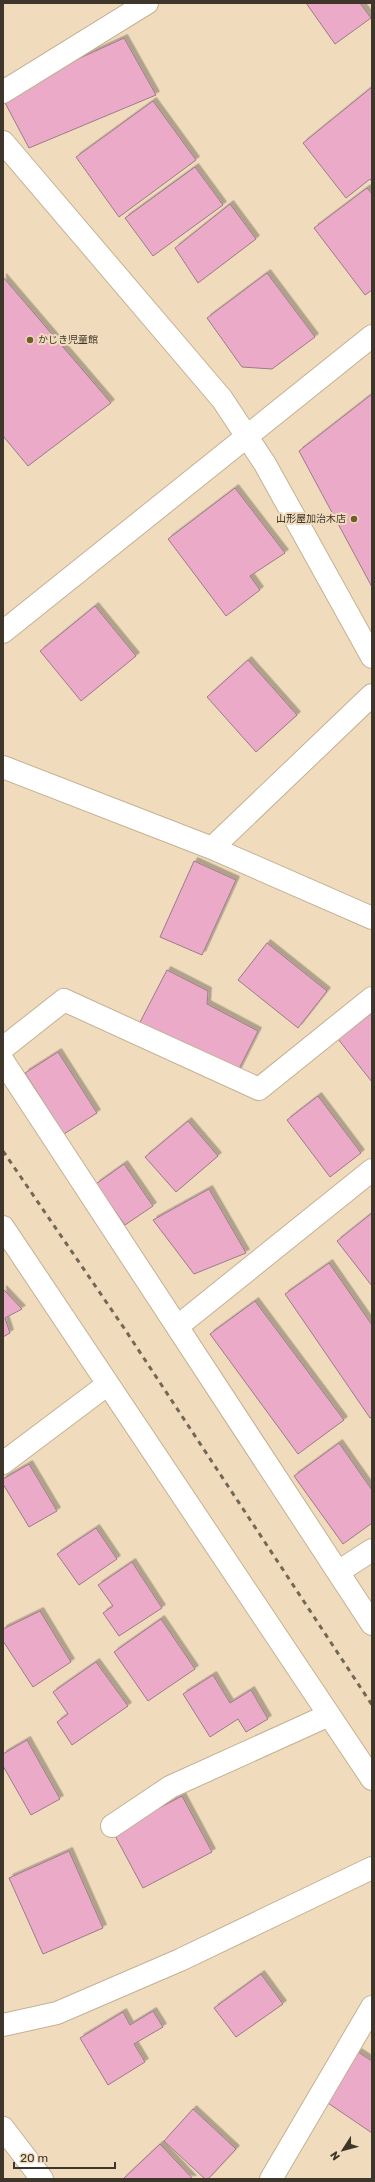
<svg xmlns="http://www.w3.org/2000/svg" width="375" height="2182" viewBox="0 0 375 2182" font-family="Rubik,'Noto Sans JP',sans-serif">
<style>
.building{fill:#ebabc8;stroke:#9c7a89;filter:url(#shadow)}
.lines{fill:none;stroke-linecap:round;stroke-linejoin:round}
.minor-casing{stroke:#c4b193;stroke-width:24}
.minor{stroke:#fff;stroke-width:22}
.rail{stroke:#736856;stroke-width:3;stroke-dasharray:5 5;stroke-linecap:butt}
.poi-dot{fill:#6e5e2c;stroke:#f0dcbd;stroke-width:1.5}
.labels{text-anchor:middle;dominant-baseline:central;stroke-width:4;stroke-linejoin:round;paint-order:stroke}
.poi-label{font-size:10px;fill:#3e362a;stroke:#f0dcbd;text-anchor:start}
</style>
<defs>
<filter id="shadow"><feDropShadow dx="3.5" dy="-3.5" stdDeviation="0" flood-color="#0004"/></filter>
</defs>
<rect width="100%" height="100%" fill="#f0dcbd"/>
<!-- building -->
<path class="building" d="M306 3H360L371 18 335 44Z
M124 38 156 95 29 148 3 99V93Z
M372 87V182L370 179 346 198 303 143Z
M153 101 196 160 119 217 76 157Z
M195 167 223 205 153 256 125 218Z
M367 188 372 194V290L365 295 314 228Z
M230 204 256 239 198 283 175 248Z
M267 273 315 337 272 369 242 367 207 318Z
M3 277 111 403 28 466 3 436Z
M372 394V587L299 451Z
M235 488 285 553 250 576 260 590 226 616 168 539Z
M95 606 136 656 81 701 40 651Z
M248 660 297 715 256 752 207 697Z
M194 861 236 880 202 955 160 937Z
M267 943 327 991 298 1028 238 980Z
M167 970 208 991 207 1004 258 1031 235 1077 138 1026Z
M372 1013V1082L338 1039Z
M58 1052 97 1113 64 1134 25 1073Z
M318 1096 361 1153 330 1177 287 1120Z
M188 1121 218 1156 176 1192 145 1157Z
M124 1164 153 1206 125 1225 96 1184Z
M209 1189 246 1253 194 1274 153 1220Z
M372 1213V1286L337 1241Z
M329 1263 372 1325V1417L370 1418 285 1294Z
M3 1289 22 1309 5 1318 10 1333 3 1337Z
M255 1301 344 1420 298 1454 210 1334Z
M339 1443 372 1490V1523L343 1544 294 1476Z
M29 1464 57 1511 29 1527 3 1484V1479Z
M96 1528 117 1559 79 1585 57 1554Z
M132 1562 162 1608 119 1636 103 1613 113 1606 98 1585Z
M40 1611 71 1662 33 1687 3 1641V1629Z
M161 1619 195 1669 148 1701 114 1652Z
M96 1662 128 1706 72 1745 57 1722 68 1714 53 1692Z
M213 1675 230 1703 251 1690 268 1719 246 1732 238 1719 210 1737 183 1694Z
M27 1740 60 1799 31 1815 3 1766V1754Z
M182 1796 212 1852 143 1888 113 1832Z
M69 1851 103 1928 43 1954 9 1878Z
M261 1974 283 2004 236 2037 214 2008Z
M153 2011 163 2027 134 2044 145 2062 108 2085 80 2038 123 2012 130 2025Z
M358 2052 372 2061V2133L325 2101Z
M193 2109 236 2149 208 2179H205L164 2141Z
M160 2144 193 2179H123Z"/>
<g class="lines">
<defs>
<path id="minor" d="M3 92 147 3
M3 142 222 399 265 464 372 657
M3 632 372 336
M3 767 212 848 372 918
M212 848 372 695
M3 1048 64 1000 259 1089 372 998
M3 1061 372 1624
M3 1227 372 1779
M178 1326 372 1170
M3 1463 108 1384
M338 1572 372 1550
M112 1826 170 1787 329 1715
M3 2025 57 2013 180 1960 372 1868
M3 2128 42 2179
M271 2179 372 2007"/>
</defs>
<!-- minor casing -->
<use href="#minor" class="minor-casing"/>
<!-- minor -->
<use href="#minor" class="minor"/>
<!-- rail -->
<path class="rail" d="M3 1151 124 1328 372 1705"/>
</g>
<!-- markers -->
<g class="poi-dot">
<circle cx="30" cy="340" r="4"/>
<circle cx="354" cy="519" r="4"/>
</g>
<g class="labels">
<!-- poi labels -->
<g class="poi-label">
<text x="38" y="340">かじき児童館</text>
<text x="346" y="519" text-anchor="end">山形屋加治木店</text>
</g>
</g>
<!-- border -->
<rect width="375" height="2182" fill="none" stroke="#3e362a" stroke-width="8"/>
<!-- north arrow -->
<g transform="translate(343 2150) rotate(234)" stroke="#f0dcbd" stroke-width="3" paint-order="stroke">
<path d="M0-3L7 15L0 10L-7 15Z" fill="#3e362a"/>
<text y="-6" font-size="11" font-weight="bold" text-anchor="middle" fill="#3e362a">N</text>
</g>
<!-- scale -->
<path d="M14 2162v6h101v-6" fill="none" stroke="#3e362a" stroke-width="2"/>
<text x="20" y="2162" font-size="12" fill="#3e362a" stroke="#f0dcbd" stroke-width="3" paint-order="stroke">20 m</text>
</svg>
